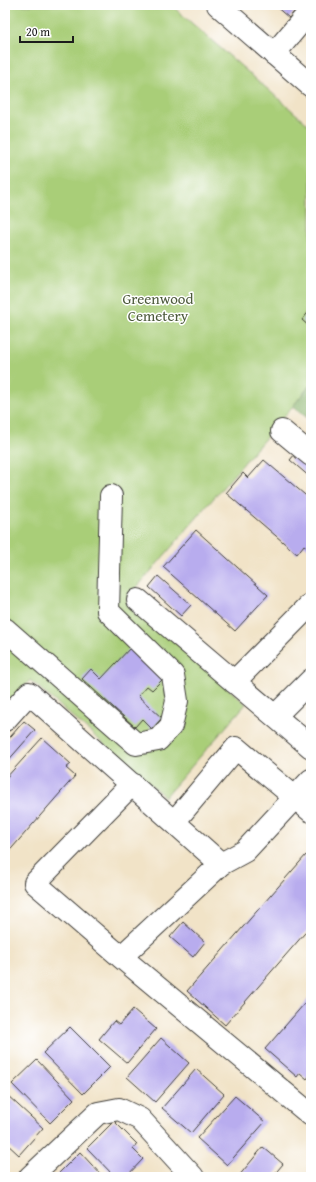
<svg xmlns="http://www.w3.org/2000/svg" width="316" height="1182" viewBox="0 0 316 1182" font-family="'Gentium Book Plus',serif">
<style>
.green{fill:#a9ce78;stroke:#62754a}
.forest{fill:#86b168;stroke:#516642}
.building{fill:#b8acee}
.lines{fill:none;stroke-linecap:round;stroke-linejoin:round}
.minor-casing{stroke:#3c3a36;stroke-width:24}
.major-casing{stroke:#3c3a36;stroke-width:24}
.minor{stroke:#fff;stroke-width:22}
.major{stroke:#fff;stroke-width:22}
.labels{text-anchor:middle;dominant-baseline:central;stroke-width:3;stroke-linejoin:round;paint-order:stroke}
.park-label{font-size:15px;fill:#4d5a3c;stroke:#fff}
</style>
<rect width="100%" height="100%" fill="#fff"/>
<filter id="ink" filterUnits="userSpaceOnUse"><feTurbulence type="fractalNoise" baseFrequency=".025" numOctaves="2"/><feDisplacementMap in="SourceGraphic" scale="8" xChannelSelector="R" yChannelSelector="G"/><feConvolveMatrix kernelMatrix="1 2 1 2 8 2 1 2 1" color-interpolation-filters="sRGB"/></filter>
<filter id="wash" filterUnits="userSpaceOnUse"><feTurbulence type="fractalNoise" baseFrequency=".012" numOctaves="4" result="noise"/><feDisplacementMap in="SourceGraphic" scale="16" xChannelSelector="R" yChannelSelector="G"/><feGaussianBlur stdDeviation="0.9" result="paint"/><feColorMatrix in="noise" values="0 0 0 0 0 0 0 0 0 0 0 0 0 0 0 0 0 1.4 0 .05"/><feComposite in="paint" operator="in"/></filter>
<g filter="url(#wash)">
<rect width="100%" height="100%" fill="#f1e3c7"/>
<!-- green -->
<path class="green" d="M5 5H171L311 127V384L293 406 126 600 246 704 165 797 30 680 5 708Z"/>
<!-- forest -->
<path class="forest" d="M311 384V421L293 406Z"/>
<g id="blocks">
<!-- building -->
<path class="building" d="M274 5H300L289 18Z
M311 309V328L302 320Z
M295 454 311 468V478L290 460Z
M264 460 311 500V546L309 549 304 545 297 554 226 493 243 473 248 478Z
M196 530 268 595 235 631 163 567Z
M158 576 191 605 181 616 149 587Z
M131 647 164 678 152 690 147 686 138 696 162 718 152 729 142 719 135 727 82 679 91 669 101 679Z
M24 721 35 730 6 763 5 762V743Z
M42 738 71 764 66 768 75 776 5 856V779Z
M306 855 311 859V926L225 1025 187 991Z
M183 922 205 942 193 957 170 937Z
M311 996V1074L307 1079 300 1073 297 1077 265 1049Z
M133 1009 156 1029 127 1063 99 1039 114 1021 119 1025Z
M70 1027 110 1067 83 1094 43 1053Z
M161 1038 189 1063 155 1102 127 1077Z
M37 1060 74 1099 50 1123 12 1084Z
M196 1069 224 1094 191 1133 162 1108Z
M6 1094 43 1128 19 1155 5 1142V1096Z
M235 1096 265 1122 227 1165 197 1138Z
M114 1121 137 1144 133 1149 143 1159 126 1177H115L87 1148Z
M263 1147 283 1164 272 1177H238Z
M80 1152 103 1177H55Z"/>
</g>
</g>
<g filter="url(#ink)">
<use href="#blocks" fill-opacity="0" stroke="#3c3a36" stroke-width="1"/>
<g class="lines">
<defs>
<path id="minor" d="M274 54 311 10
M282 431 311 455
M138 600 311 747
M5 629 136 744 158 740 171 726 177 701 173 675 108 611 111 496
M234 682 311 604
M275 716 311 680
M5 720 29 693 221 864 245 851 311 780
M132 784 35 883 121 957 221 864
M174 822 236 748 311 811
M121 957 311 1115
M30 1177 98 1113 119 1109 140 1119 193 1177"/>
<path id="major" d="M218 5 311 86"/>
</defs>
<!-- minor casing -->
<use href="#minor" class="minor-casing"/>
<!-- major casing -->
<use href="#major" class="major-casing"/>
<!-- minor -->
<use href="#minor" class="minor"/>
<!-- major -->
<use href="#major" class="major"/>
</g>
</g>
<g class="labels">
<!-- park labels -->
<g class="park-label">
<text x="158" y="298">Greenwood<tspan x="158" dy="17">Cemetery</tspan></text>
</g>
</g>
<!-- margin -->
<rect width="316" height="1182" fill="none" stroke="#fff" stroke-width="20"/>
<!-- scale -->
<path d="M20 36v6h53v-6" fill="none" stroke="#1c1c1c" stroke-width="2"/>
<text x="26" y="36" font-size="12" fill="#1c1c1c" stroke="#ffffff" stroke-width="3" paint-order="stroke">20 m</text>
</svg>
